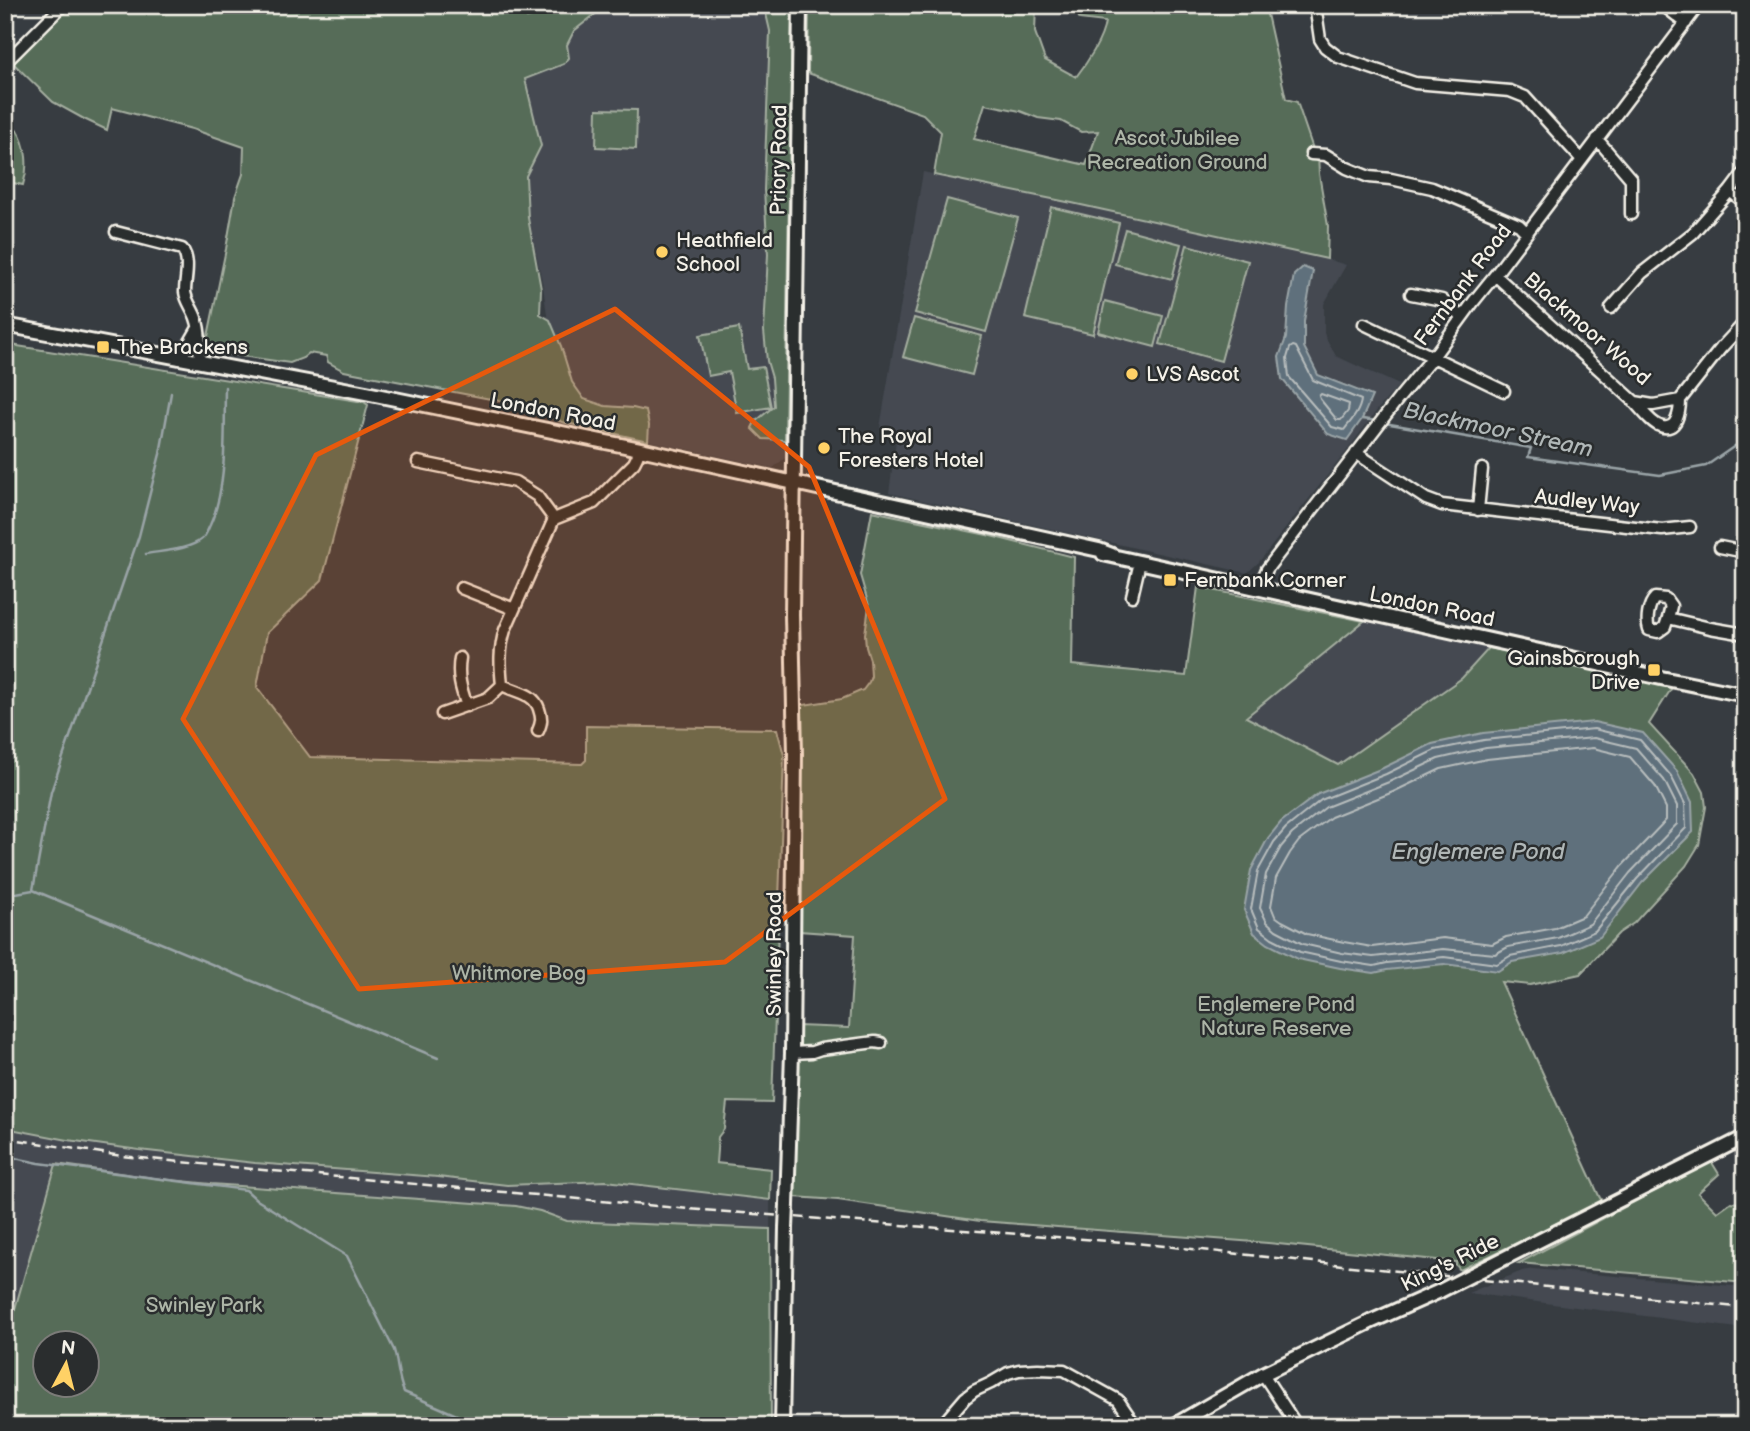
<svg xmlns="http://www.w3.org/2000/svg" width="1750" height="1431" viewBox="0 0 1750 1431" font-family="'Balsamiq Sans',sans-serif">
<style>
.built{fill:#444951}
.green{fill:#566c58;stroke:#a5aea0;stroke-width:2;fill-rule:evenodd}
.water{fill:#5e707c;stroke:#9aa4a7;stroke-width:2}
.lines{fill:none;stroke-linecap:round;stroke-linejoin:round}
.shore{stroke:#b8bdbd;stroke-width:2}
.stream{stroke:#9aa4a7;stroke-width:2.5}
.minor-casing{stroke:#f4f1e8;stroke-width:15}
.major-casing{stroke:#f4f1e8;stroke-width:18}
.minor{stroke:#2a2d2e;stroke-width:10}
.major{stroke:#2a2d2e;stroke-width:12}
.rail{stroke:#f4f1e8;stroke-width:2.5;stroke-dasharray:10 5;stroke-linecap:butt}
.major-bridge-casing{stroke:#f4f1e8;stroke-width:18;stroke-linecap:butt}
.major-bridge{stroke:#2a2d2e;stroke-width:12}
.marked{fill:#e8590c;fill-opacity:0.2;stroke:#e8590c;stroke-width:5;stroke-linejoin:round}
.poi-dot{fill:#ffd166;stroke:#2a2d2e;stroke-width:2.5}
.labels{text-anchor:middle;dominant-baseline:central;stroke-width:5;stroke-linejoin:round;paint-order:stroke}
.park-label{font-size:21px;fill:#adb5a7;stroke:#2a2d2e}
.street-label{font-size:21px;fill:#f4f1e8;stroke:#2a2d2e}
.poi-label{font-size:21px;fill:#f4f1e8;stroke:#2a2d2e;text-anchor:start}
.water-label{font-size:23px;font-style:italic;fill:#b0b7b7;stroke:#2a2d2e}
</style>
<rect width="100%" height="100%" fill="#373c41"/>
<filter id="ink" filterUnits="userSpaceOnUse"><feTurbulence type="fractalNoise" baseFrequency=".0143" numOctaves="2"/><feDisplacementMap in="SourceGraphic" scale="14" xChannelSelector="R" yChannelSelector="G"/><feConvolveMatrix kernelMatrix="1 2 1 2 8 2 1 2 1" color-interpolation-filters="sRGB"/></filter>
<g filter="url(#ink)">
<!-- built -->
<path class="built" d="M484 5H792L785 458 773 468 562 422 543 286Z
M923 172 1072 203 1327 259 1346 265 1324 304V333L1327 340 1336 356 1399 385 1378 409 1346 452 1259 562 1247 573 889 493 897 433 880 428Z
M1364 621 1489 648 1462 678 1338 766 1246 717Z
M5 1128 68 1140 139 1150 255 1163 438 1177 507 1185 606 1181 770 1200V1229L567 1221 540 1211 512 1206 211 1184 161 1179 56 1164 5 1344Z
M1533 1269 1745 1287V1329L1468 1293 1522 1271Z"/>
<!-- green -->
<path class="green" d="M71 5H519L527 18 549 13 565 5H586L598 12 574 31 567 45 569 58 564 64 525 79 541 146 526 176 528 218 541 289 540 314 550 320 561 346 572 382 584 399 605 406 633 408 646 411 649 425 648 441 562 422 522 405 344 371 328 362 326 356 309 353 303 358 290 363 205 351 226 249 235 197 243 174 244 147 192 129 112 108 107 130 84 119 53 102 13 63Z
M764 5H792L785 440 763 439 752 428 755 422 774 406 772 378 767 361 764 331 768 254 764 190 770 31Z
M809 5H1036L1035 32 1045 60 1076 77C1087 63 1103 39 1105 22L1080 19 1072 5H1265L1286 99 1297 102 1313 149 1318 154 1319 174 1328 226 1327 259 1072 203 934 175 941 132 923 114 808 73ZM985 104 1020 111 1038 118 1061 121 1081 132 1098 131 1086 165 974 139Z
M597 109 637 110 636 149 596 147Z
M17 130C27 146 29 167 23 185L8 182 5 192V143Z
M947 199 1018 218 986 332 915 313Z
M1051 207 1119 223 1093 334 1025 318Z
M1125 229 1181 244 1172 279 1115 264Z
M1187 245 1248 261 1221 361 1160 344Z
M1105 301 1163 316 1155 347 1098 332Z
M914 318 982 336 972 375 903 357Z
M739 328 747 369 763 367 771 407 737 413 729 372 708 376 700 335Z
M5 344 364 402 368 405 322 580 267 633 257 687 310 757 582 764 586 760V726L777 729 784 755 772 1103 727 1102 724 1129 718 1137 716 1163 771 1169 770 1200 606 1181 507 1185 438 1177 255 1163 139 1150 68 1140 5 1128Z
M872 511 987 535 1074 557 1072 665 1186 676 1198 587 1364 621 1246 717 1338 765 1462 678 1489 648 1673 686 1649 724 1694 773 1704 792 1706 807 1699 845 1686 866 1634 923 1619 933 1580 974 1530 985 1501 982 1600 1198 1604 1201 1460 1270 1456 1265V1262L1268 1243 980 1221 838 1200 794 1197C794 1140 799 1083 798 1026L849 1028 855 935 799 931 802 777 797 706 842 699 863 690 869 682 871 676 870 660 866 647 865 634 869 606 860 575Z
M1711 1161 1719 1174 1698 1193 1717 1212 1731 1202 1745 1204V1283L1519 1263Z
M56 1164 161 1179 211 1184 516 1206 540 1211 567 1221 770 1229 771 1426H5V1344ZM46 1344H88V1386H46Z"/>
<!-- water -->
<path class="water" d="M1303 267 1313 271 1304 321V347L1318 375 1372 396 1362 419 1347 440 1328 434 1282 379 1279 357 1286 338 1288 307 1294 275Z
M1594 722 1643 733 1677 771 1692 802 1693 832 1642 883 1600 937 1563 953 1512 962 1498 971 1444 964 1387 970 1374 973 1340 968 1298 959 1268 944 1254 933 1244 910 1251 870 1268 838 1281 822 1318 794 1383 768 1432 744 1483 733Z"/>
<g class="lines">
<!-- shore -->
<path class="shore" d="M1293 346 1296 347 1313 380 1361 400C1360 411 1351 421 1344 430L1332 427 1289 377 1287 358 1290 348Z
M1321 394 1349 404 1348 411 1341 420H1337L1320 399 1319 396Z
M1594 729 1640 740 1671 776 1685 804 1686 828 1637 879 1595 931 1561 946 1510 956 1497 964 1444 957 1387 963 1374 966 1341 961 1300 952 1272 938 1259 928 1251 909 1258 871 1274 842 1286 828 1321 800 1386 774 1435 750 1484 740Z
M1594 738 1636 748 1664 780 1677 806V824L1630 873 1590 924 1558 938 1508 947 1495 954 1443 949 1373 957 1342 953 1303 944 1276 930 1267 922 1260 908 1266 874 1281 847 1292 834 1326 807 1389 782 1438 759 1486 748Z
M1593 748 1630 757 1655 786 1666 808V820L1622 866 1583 916 1555 928 1506 937 1492 944 1443 938 1372 947 1344 942 1307 934 1282 921 1275 916 1271 906 1276 878 1290 853 1299 841 1331 817 1393 792 1441 769 1487 759Z"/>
<!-- stream -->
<path class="stream" d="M1362 419 1378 421
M1384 423 1531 448 1528 457 1660 475 1706 466 1745 439
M146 554C162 551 189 550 202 539 206 536 208 529 210 525 228 486 224 430 225 387
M33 890 51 792 139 536 160 454 171 393
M5 895 33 890 438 1058
M5 1156 39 1163 246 1190 257 1200 347 1256 394 1350C398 1364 398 1379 404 1392L468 1420 476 1426
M535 1426 562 1417 630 1426"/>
<defs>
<path id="minor" d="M1315 5 1320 39 1325 47 1338 57 1415 83 1510 91 1525 97 1582 160
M1663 5 1686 23
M5 63 63 5
M1597 139 1631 179V214
M1311 154 1326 155 1347 168 1369 177 1391 179 1432 188 1519 225 1527 233
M1730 191 1745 203
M116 232 182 249C191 261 185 278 185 292 186 301 193 309 196 318 201 332 200 347 199 362
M1495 275 1635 402 1653 405 1680 400 1721 348 1745 322
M1411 294 1442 300 1461 317
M1611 308 1642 273 1693 233 1730 191 1745 171
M1364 324 1504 391
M180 359 198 328
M1635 403C1642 410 1651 423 1660 426 1677 433 1680 411 1680 400
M1356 453 1426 499 1442 505 1662 530 1690 527
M418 462 515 482 537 496 554 519
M1478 510 1482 469
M1720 547 1745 552
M461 588 514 609
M1259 588 1267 569 1399 398 1433 357 1474 301 1495 275 1699 5
M1132 596 1140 562
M1668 618 1665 627 1658 632 1649 630C1646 621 1648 605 1655 598L1666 599 1671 606 1668 618 1710 628 1745 634
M460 658C457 676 461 689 467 706
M502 685C500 666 499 649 505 630L554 519 594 503 634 463 637 457 640 449
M502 685C516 692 534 693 539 709 542 718 542 722 538 731
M442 714 488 698 502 685
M792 1053 812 1052 821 1049 875 1042 881 1043
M1263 1374 1297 1426
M941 1426 965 1398 974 1391 991 1383 1008 1373 1019 1370 1038 1369 1064 1370 1118 1400 1136 1426"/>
<path id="major" d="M5 325 366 393 640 449 1099 550 1112 555
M1103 554 1661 678 1745 695
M787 1205 792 1053 795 754 792 615 800 5
M1491 1265 1745 1137
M782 1426 786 1228
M1173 1426 1263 1374 1370 1322 1440 1291"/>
</defs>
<!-- minor casing -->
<use href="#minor" class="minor-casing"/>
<!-- major casing -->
<use href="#major" class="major-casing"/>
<!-- minor -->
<use href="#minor" class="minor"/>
<!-- major -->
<use href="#major" class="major"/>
<!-- rail -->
<path class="rail" d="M5 1138 122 1156 252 1169 689 1209 1136 1243 1745 1308"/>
<defs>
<path id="major-bridge" d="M786 1228 787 1205
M1440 1291 1491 1265"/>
</defs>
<!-- major-bridge casing -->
<use href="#major-bridge" class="major-bridge-casing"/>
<!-- major-bridge -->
<use href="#major-bridge" class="major-bridge"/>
</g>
</g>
<!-- marked area -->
<path class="marked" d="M615 309 809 467 945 799 725 962 359 989 183 719 316 455Z"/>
<!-- markers -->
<g class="poi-dot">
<circle cx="662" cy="252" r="7"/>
<rect x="96" y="340" width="14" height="14" rx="3.5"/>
<circle cx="1132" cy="374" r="7"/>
<circle cx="824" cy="448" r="7"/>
<rect x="1163" y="573" width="14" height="14" rx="3.5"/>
<rect x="1647" y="663" width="14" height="14" rx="3.5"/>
</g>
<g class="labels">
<!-- park labels -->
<g class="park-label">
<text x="1177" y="138">Ascot Jubilee<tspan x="1177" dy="24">Recreation Ground</tspan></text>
<text x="519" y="973">Whitmore Bog</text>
<text x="1276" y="1004">Englemere Pond<tspan x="1276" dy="24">Nature Reserve</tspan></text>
<text x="204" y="1305">Swinley Park</text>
</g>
<!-- street labels -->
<g class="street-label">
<text transform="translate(779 160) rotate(-89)">Priory Road</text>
<text transform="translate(1463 285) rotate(-53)">Fernbank Road</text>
<text transform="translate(1587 329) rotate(41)">Blackmoor Wood</text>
<text transform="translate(553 412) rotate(11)">London Road</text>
<text transform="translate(1587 502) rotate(6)">Audley Way</text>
<text transform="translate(1432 607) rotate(12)">London Road</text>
<text transform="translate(774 954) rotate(-90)">Swinley Road</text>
<text transform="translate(1450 1263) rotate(-26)">King's Ride</text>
</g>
<!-- poi labels -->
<g class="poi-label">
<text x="676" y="240">Heathfield<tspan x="676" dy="24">School</tspan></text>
<text x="117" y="347">The Brackens</text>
<text x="1146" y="374">LVS Ascot</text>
<text x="838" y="436">The Royal<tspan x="838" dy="24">Foresters Hotel</tspan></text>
<text x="1184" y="580">Fernbank Corner</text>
<text x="1640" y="658" text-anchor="end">Gainsborough<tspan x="1640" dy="24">Drive</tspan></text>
</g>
<!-- water labels -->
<g class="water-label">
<text transform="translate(1498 430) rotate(12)">Blackmoor Stream</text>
<text x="1478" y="852">Englemere Pond</text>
</g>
</g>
<!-- margin -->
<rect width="1750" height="1431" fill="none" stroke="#2a2d2e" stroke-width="28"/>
<rect x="14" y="14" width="1722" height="1403" fill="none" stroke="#f4f1e8" stroke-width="2.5" filter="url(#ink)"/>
<!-- north arrow -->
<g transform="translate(66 1364) rotate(7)"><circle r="33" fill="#2a2d2e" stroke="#7b7b78" stroke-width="2"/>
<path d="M0-5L12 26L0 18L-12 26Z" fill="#ffd166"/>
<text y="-10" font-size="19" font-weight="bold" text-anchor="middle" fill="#f4f1e8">N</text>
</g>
</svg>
